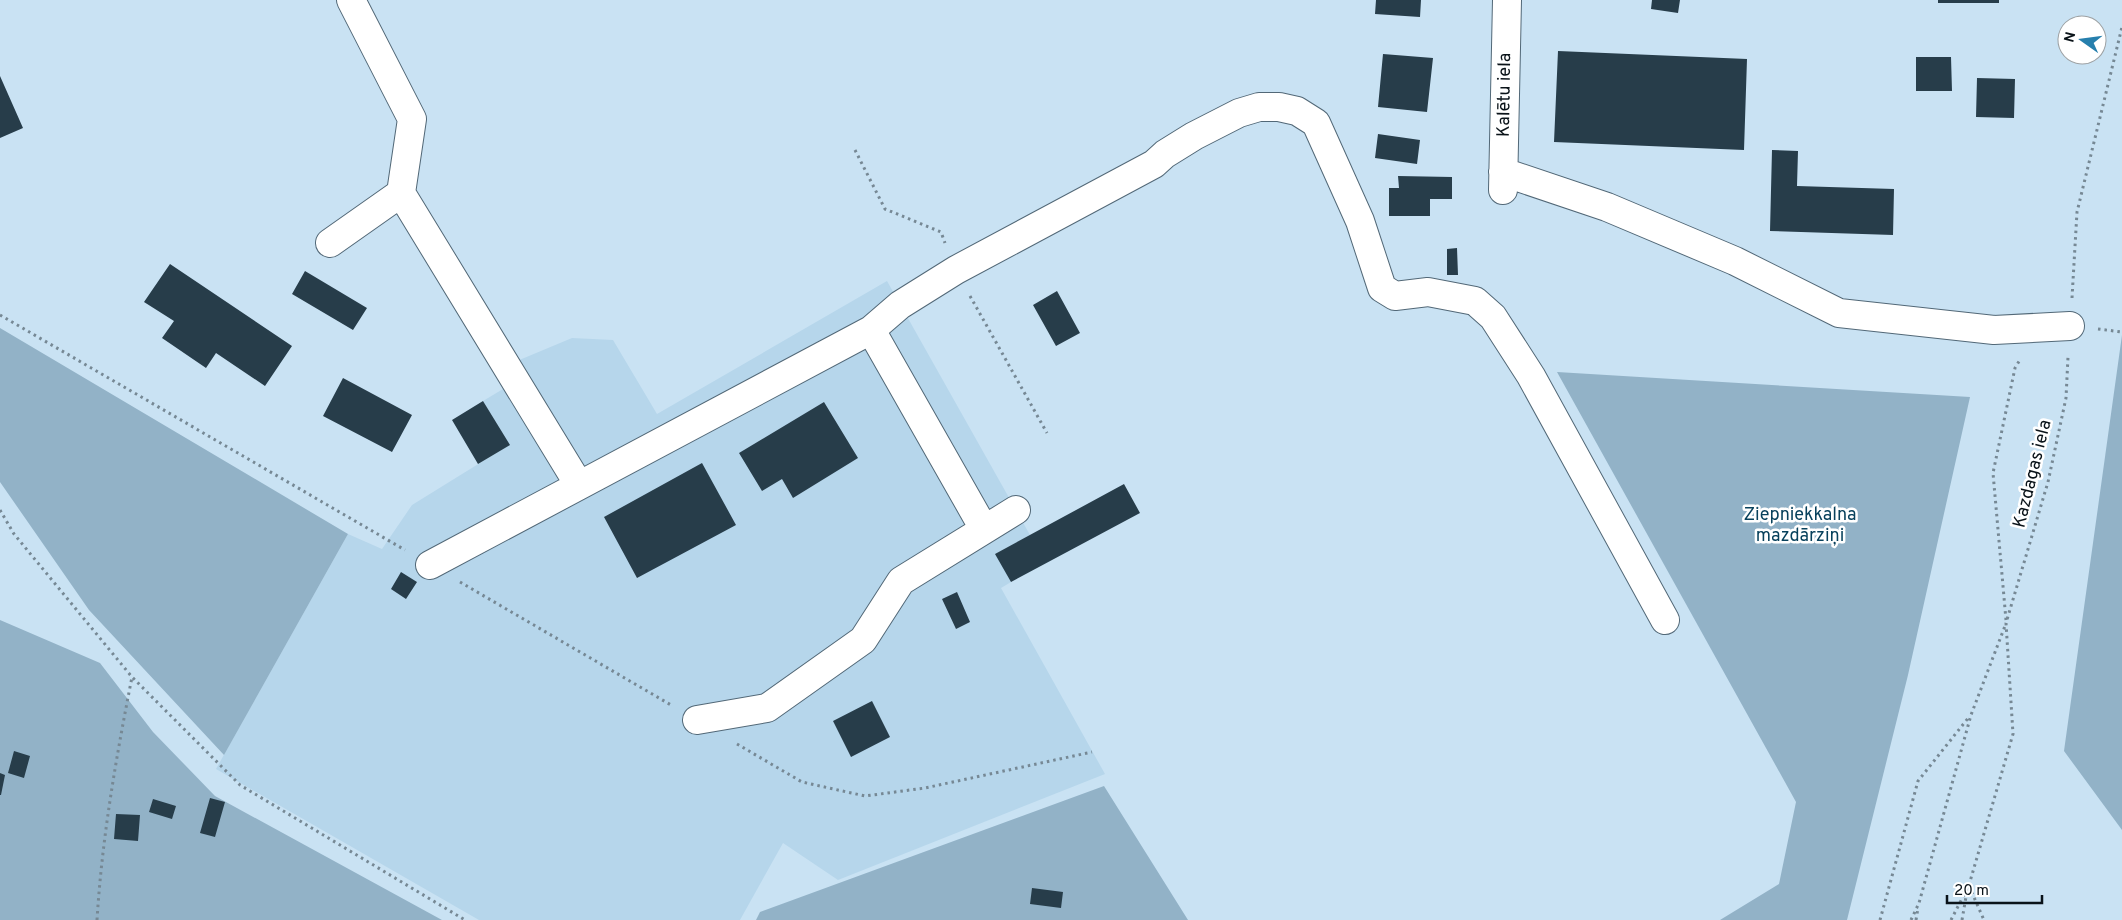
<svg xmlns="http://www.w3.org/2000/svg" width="2122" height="920" viewBox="0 0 2122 920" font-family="Overpass,sans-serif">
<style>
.built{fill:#b6d6eb}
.green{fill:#92b2c7}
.building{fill:#273d4a}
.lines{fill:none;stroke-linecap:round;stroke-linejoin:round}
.minor-casing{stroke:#526877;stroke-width:30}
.path{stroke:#768894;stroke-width:3;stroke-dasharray:2.5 4;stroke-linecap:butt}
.minor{stroke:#fff;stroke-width:28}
.labels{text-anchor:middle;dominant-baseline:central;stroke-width:5;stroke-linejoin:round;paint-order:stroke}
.street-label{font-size:18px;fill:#0a1319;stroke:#fff}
.park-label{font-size:18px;fill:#08415c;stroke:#fff}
</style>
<rect width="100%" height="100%" fill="#c9e2f3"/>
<!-- built -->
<path class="built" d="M887 281 1030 535 996 554 1011 582 1001 588 1105 774 838 880 783 843 740 920H479L216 769 348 534 382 549 412 505 509 445 483 401 503 389 493 371 572 338 613 340 657 414Z"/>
<!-- green -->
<path class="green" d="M0 328 348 534 224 755 89 610 0 482Z
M2122 335V830L2064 751Z
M1557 372 1970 397 1908 675 1847 920H1720L1779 884 1796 802Z
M0 620 100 663 153 732 215 796 442 920H0Z
M1104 786 1188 920H756L760 912Z"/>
<!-- building -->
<path class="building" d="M1376 0H1421L1420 17 1375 14Z
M1652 0H1680L1678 13 1651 9Z
M1938 0H1999V3H1938Z
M1558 51 1747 59 1744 150 1554 142Z
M1383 54 1433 58 1427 112 1378 107Z
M1916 57H1951L1952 91H1916Z
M0 76 23 128 0 138Z
M1977 78 2015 79 2014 118 1976 117Z
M1378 134 1420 140 1417 164 1375 158Z
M1772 150 1798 151 1797 186 1894 189 1893 235 1770 231Z
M1398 176 1452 177V199H1430V216H1389V188H1399Z
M1457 248 1458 275H1447V249Z
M170 264 292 346 265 386 216 353 206 368 162 338 174 321 144 302Z
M305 271 367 308 353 330 292 294Z
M1057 291 1080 333 1056 346 1033 305Z
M343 378 412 415 392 452 323 416Z
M483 401 510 445 478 464 452 420Z
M824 402 858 458 793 498 782 479 762 491 739 453Z
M702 463 736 525 637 578 604 517Z
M1124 484 1140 513 1011 582 995 554Z
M401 572 417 582 406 599 391 589Z
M957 592 970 622 956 629 942 599Z
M872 701 890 737 851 757 833 721Z
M14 751 30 756 24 778 8 773Z
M0 773 5 775 1 795H0Z
M210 798 225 802 215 837 200 833Z
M153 799 176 806 172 819 149 812Z
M116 814 140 815 138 841 114 839Z
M1032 888 1063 892 1061 908 1030 904Z"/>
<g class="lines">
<defs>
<path id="minor" d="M351 0 412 119 401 193 579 485
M1503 172 1607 207 1735 261 1839 313 1994 330 2070 326
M1503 190 1507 0
M330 243 401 193
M871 330 984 529
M430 565 871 330 900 305 956 270 1154 164 1165 154 1194 136 1239 113 1259 107H1279L1297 111 1316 123 1360 221 1382 288 1395 296 1428 292 1475 301 1493 317 1531 376 1665 620
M697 720 767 708 863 640 901 581 1016 510"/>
</defs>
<!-- minor casing -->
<use href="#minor" class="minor-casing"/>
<!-- path -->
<path class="path" d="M855 150 885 209 941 232 945 243
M970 296 1047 433
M2072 298 2077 212 2122 27
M0 315 405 550
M2098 329 2122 332
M0 510 14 534 132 677 240 785 465 920
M460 582 671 705
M2006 620 1993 473 2015 368 2021 358
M737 744 802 782 865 796 925 788 1092 752
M1969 886 1984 920
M97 920C102 838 116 758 132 677
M1880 920 1918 781 1969 717
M1911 920 1919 903 1971 715 2005 626
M1916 920 1918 908
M1951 920 1969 885 2013 734 2006 623 2048 482 2066 398 2068 357
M1962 920 1967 891"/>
<!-- minor -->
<use href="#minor" class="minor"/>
</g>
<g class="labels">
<!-- street labels -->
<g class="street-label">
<text transform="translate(1505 95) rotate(-89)">Kalētu iela</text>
<text transform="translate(2033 474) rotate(-76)">Kazdagas iela</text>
</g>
<!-- park labels -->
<g class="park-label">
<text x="1800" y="515">Ziepniekkalna<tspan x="1800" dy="21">mazdārziņi</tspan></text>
</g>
</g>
<!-- north arrow -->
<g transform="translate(2082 40) rotate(284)"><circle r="24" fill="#ffffff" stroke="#9da1a3"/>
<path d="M0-4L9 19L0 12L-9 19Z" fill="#267fad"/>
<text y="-8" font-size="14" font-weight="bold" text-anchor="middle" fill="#0a1319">N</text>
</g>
<!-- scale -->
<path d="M1947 895v8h95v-8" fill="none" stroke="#0a1319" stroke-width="2.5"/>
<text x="1954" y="895" font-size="15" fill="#0a1319" stroke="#ffffff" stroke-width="4" paint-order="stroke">20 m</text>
</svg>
